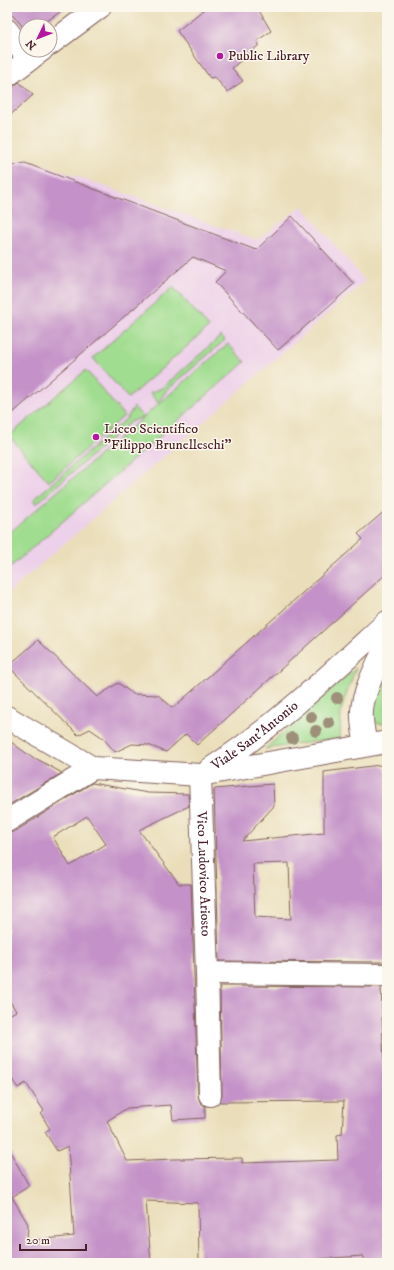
<svg xmlns="http://www.w3.org/2000/svg" width="394" height="1270" viewBox="0 0 394 1270" font-family="'IM FELL DW Pica',serif">
<style>
.built{fill:#edd0e9}
.green{fill:#a1dd90;stroke:#767e5e}
.building{fill:#c492c8;fill-rule:evenodd}
.lines{fill:none;stroke-linecap:round;stroke-linejoin:round}
.minor-casing{stroke:#82625d;stroke-width:24}
.minor{stroke:#fff;stroke-width:22}
.tree{fill:#9e8f79}
.poi-dot{fill:#b5179e;stroke:#fbf7ec;stroke-width:1.5}
.labels{text-anchor:middle;dominant-baseline:central;stroke-width:3;stroke-linejoin:round;paint-order:stroke}
.poi-label{font-size:14px;fill:#4a1f2b;stroke:#fbf7ec;text-anchor:start}
.street-label{font-size:14px;fill:#4a1f2b;stroke:#fbf7ec}
</style>
<rect width="100%" height="100%" fill="#fbf7ec"/>
<filter id="ink" filterUnits="userSpaceOnUse"><feTurbulence type="fractalNoise" baseFrequency=".025" numOctaves="2"/><feDisplacementMap in="SourceGraphic" scale="8" xChannelSelector="R" yChannelSelector="G"/><feConvolveMatrix kernelMatrix="1 2 1 2 8 2 1 2 1" color-interpolation-filters="sRGB"/></filter>
<filter id="wash" filterUnits="userSpaceOnUse"><feTurbulence type="fractalNoise" baseFrequency=".012" numOctaves="4" result="noise"/><feDisplacementMap in="SourceGraphic" scale="16" xChannelSelector="R" yChannelSelector="G"/><feGaussianBlur stdDeviation="0.9" result="paint"/><feColorMatrix in="noise" values="0 0 0 0 0 0 0 0 0 0 0 0 0 0 0 0 0 1.4 0 .05"/><feComposite in="paint" operator="in"/></filter>
<g filter="url(#wash)">
<rect width="100%" height="100%" fill="#eadeba"/>
<!-- built -->
<path class="built" d="M27 159 257 240 302 206 365 281 7 594V162Z"/>
<!-- green -->
<path class="green" d="M173 287 209 327 128 398 93 358Z
M221 336 225 340 166 391 158 403 150 393 162 388Z
M228 344 245 362 7 570V535Z
M86 370 124 416 49 482 9 436Z
M134 407 143 417 130 422 36 504 33 500 127 418Z
M356 668 344 700 341 712 340 738 265 749Z
M387 670V724L376 723 370 714Z"/>
<g id="blocks">
<!-- building -->
<path class="building" d="M7 7H67L40 26H22Z
M207 7H257L271 31 257 41 259 45 232 68 243 81 227 92 215 77 210 78 177 31Z
M19 82 33 95 7 118V92Z
M25 163 256 250 292 216 354 284 278 350 215 282 226 271 193 257 7 418V167Z
M387 509V573L197 745 186 734 166 752 148 745 132 744 115 752 103 738 90 729 78 735 8 666 38 640 97 697 118 683 133 694 158 695 173 708 363 539 358 534Z
M7 739 34 759H37L62 773 7 806Z
M380 765 385 768 387 773 386 962 219 961 214 789 273 784 274 806 242 841 324 833V772ZM289 863 291 919 255 917 253 864Z
M92 783 148 793 188 794 189 806 139 830 179 884H191L198 1095 200 1102 205 1106V1118L173 1120 171 1105 127 1108 107 1121 127 1161 174 1159 242 1158V1163L338 1160 337 1135 342 1134 344 1101 220 1102 222 1095 220 986 381 987 387 1151V1263H363V1256L318 1259V1263H199L198 1203 146 1201 151 1263H73L7 1260V1146L29 1186 12 1197 28 1224 27 1241 74 1236 68 1146 57 1151 45 1132 50 1129 41 1114 44 1111 26 1083 18 1088 7 1072V1016L16 1011 7 997V833L14 832ZM87 816 106 844 70 866 53 837Z"/>
</g>
</g>
<g filter="url(#ink)">
<use href="#blocks" fill-opacity="0" stroke="#82625d" stroke-width="1"/>
<g class="lines">
<defs>
<g id="minor">
<path d="M7 30 29 60"/>
<path d="M50 44 100 7"/>
<path d="M7 76 42 50"/>
<path d="M7 717 93 768 200 775 387 742"/>
<path d="M366 745C364 734 361 722 362 711 363 690 379 662 387 643"/>
<path id="s1" d="M210 769C275 727 330 674 387 622"/>
<path id="s2" d="M200 775 207 973 387 975"/>
<path d="M7 821 93 768"/>
<path d="M207 973 210 1095"/>
</g>
</defs>
<!-- minor casing -->
<use href="#minor" class="minor-casing"/>
<!-- minor -->
<use href="#minor" class="minor"/>
</g>
<!-- trees -->
<g class="tree">
<circle cx="337" cy="698" r="6"/>
<circle cx="311" cy="717" r="6"/>
<circle cx="329" cy="723" r="6"/>
<circle cx="316" cy="731" r="6"/>
<circle cx="292" cy="738" r="6"/>
</g>
</g>
<!-- markers -->
<g class="poi-dot">
<circle cx="220" cy="56" r="4"/>
<circle cx="96" cy="437" r="4"/>
</g>
<g class="labels">
<!-- poi labels -->
<g class="poi-label">
<text x="228" y="56">Public Library</text>
<text x="104" y="429">Liceo Scientifico<tspan x="104" dy="16">"Filippo Brunelleschi"</tspan></text>
</g>
<!-- street labels -->
<g class="street-label">
<text stroke="none"><textPath href="#s1" startOffset="56">Viale Sant'Antonio</textPath></text>
<text stroke="none"><textPath href="#s2" startOffset="99">Vico Ludovico Ariosto</textPath></text>
</g>
</g>
<!-- margin -->
<rect width="394" height="1270" fill="none" stroke="#fbf7ec" stroke-width="24"/>
<!-- north arrow -->
<g transform="translate(38 38) rotate(227)"><circle r="19" fill="#fbf7ec" stroke="#b4a19f"/>
<path d="M0-3L7 15L0 10L-7 15Z" fill="#b5179e"/>
<text y="-6" font-size="11" font-weight="bold" text-anchor="middle" fill="#4a1f2b">N</text>
</g>
<!-- scale -->
<path d="M20 1244v6h66v-6" fill="none" stroke="#4a1f2b" stroke-width="2"/>
<text x="26" y="1244" font-size="12" fill="#4a1f2b" stroke="#fbf7ec" stroke-width="3" paint-order="stroke">20 m</text>
</svg>
